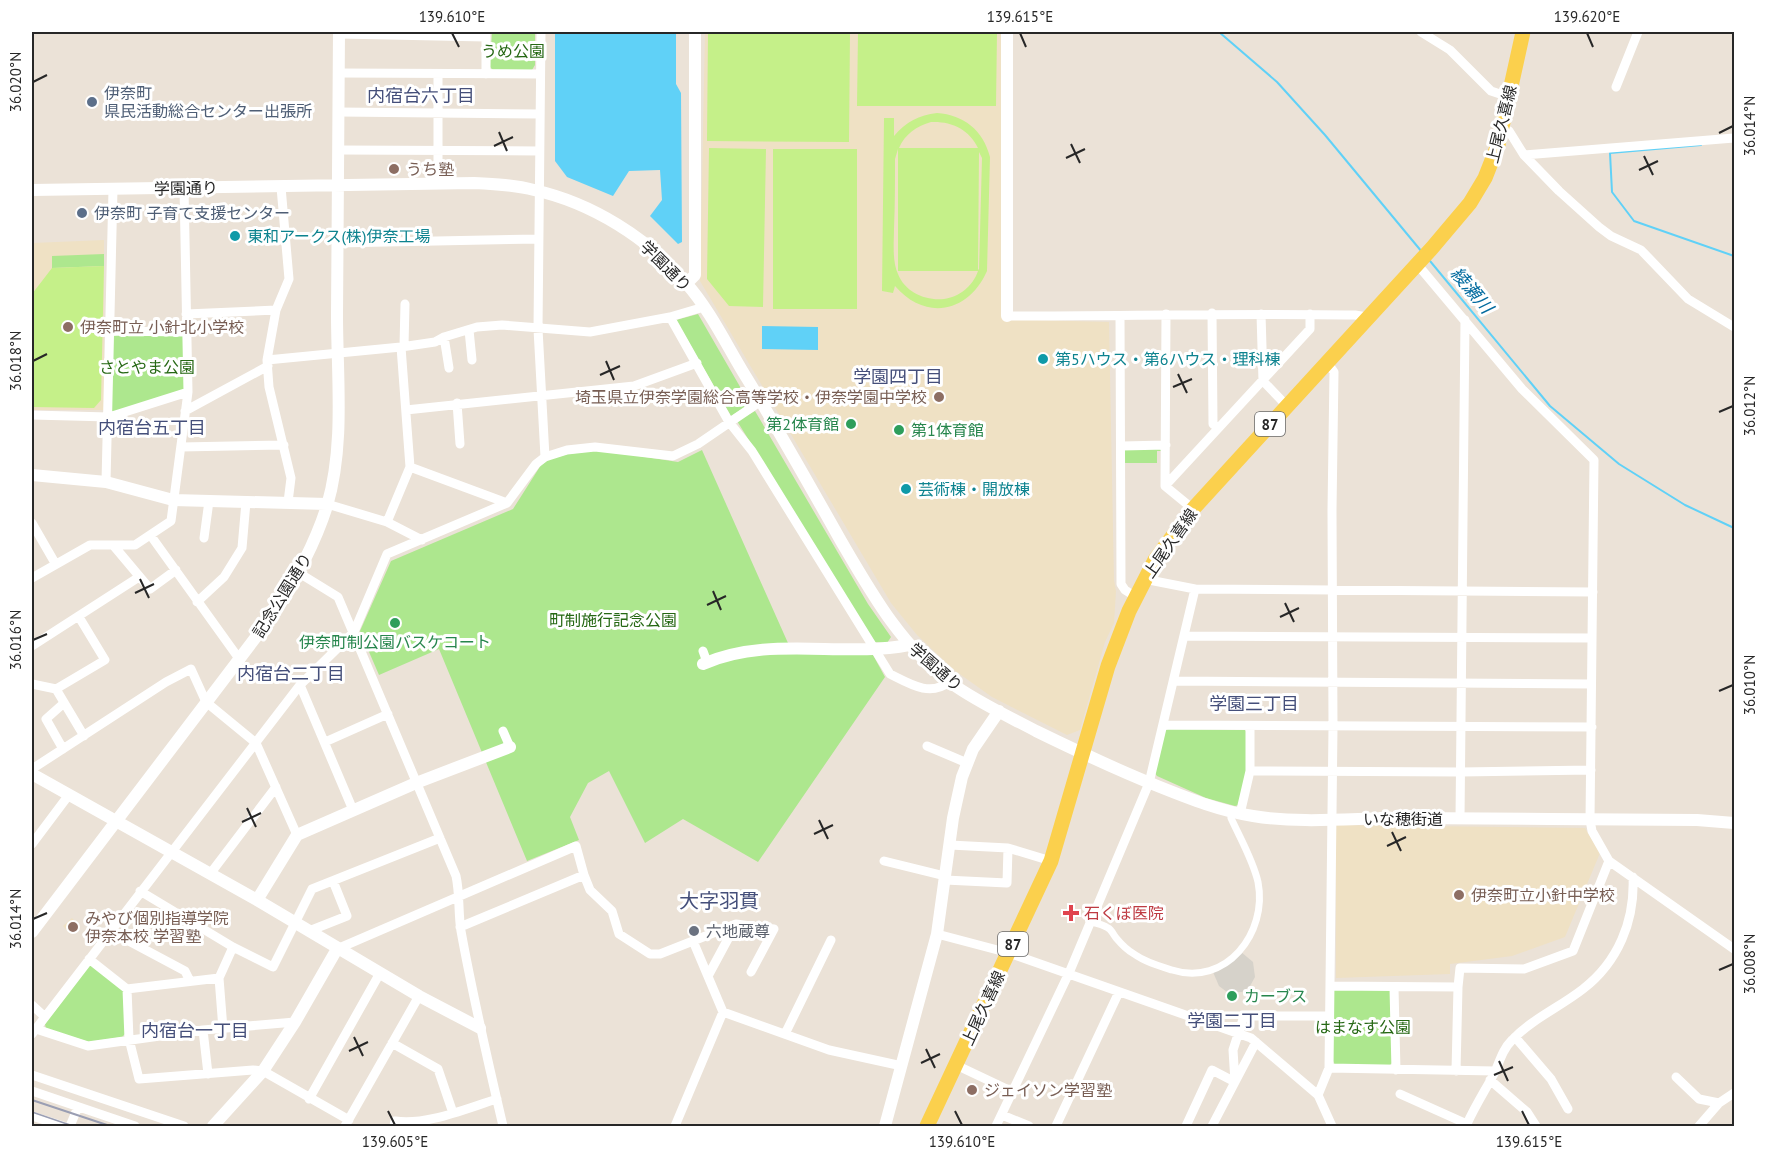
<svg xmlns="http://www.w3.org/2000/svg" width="1766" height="1158" viewBox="0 0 1766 1158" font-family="'PT Sans','Noto Sans JP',sans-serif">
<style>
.education{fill:#efe1c4}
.green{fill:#ade78e}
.pitch{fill:#c5f089;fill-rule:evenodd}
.plaza{fill:#d6d2ca}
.water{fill:#60d1f7}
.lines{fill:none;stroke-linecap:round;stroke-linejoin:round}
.stream{stroke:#60d1f7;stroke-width:2}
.pedestrian{stroke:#fff;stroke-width:7}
.minor{stroke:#fff;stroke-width:9}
.tertiary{stroke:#fff;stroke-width:12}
.primary{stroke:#fbd04d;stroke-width:15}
.tram{stroke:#9a9eb3;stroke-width:1.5}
.rail{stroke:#9a9eb3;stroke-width:2}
.ticks{fill:none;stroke:#272727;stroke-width:2}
.service-dot{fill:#5c6f8a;stroke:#fff;stroke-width:2}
.education-dot{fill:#8d6e63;stroke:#fff;stroke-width:2}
.culture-dot{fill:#0f9aa8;stroke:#fff;stroke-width:2}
.leisure-dot{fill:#2e9e5b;stroke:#fff;stroke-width:2}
.health-dot{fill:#e0444e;stroke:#fff;stroke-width:2}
.worship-dot{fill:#6b7280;stroke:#fff;stroke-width:2}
.labels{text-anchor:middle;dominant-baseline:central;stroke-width:6;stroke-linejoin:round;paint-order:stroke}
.shield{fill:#fff;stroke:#686868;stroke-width:1.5}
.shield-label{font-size:15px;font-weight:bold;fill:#272727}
.park-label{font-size:16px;fill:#266814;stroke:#fff}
.service-label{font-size:16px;fill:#4e5e75;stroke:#fff;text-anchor:start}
.street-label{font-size:16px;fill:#272727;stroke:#fff}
.education-label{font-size:16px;fill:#785e54;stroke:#fff;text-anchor:start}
.culture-label{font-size:16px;fill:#0d838f;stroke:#fff;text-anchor:start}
.leisure-label{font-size:16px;fill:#27864d;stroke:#fff;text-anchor:start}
.health-label{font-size:16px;fill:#be3a42;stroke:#fff;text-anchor:start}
.worship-label{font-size:16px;fill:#5b616d;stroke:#fff;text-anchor:start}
.neighbourhood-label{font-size:18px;fill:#454f7a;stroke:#fff}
.water-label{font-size:18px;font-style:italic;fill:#036b9f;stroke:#fff}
.quarter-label{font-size:20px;fill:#454f7a;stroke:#fff}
.neatline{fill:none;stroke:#272727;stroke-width:2}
.ticks-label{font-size:15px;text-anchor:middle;fill:#272727}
</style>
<rect width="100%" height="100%" fill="#ebe2d7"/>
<!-- education -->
<path class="education" d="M705 32H1004L1002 319 1109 322 1114 580 1116 591 1114 623 1105 642 1080 730 1067 735 992 697 954 670 917 635 891 603 700 281Z
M104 240V410H32V243Z
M1336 825 1585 828 1600 853 1565 937 1512 956 1450 964V974L1336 978Z
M72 918 79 926 70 934 63 926Z"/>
<!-- green -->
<path class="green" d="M492 32H535V65L532 70H493L490 67Z
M104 254V266L52 268V256Z
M698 314 750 404 731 416 676 320Z
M109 331 185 332 188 392 109 417Z
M755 411 868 604 891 637 887 643 874 642 737 421Z
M1160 448 1161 451H1157V463H1125V450Z
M600 450 678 462 702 450 792 652 873 655 885 677 758 862 683 819 645 843 609 771 588 783 570 817 579 840 527 861 439 649 379 675 360 631 391 561 513 509 541 465 550 459 568 454Z
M1168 729 1245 730 1247 733V772L1239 805 1235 806 1206 798 1157 776 1154 772 1164 731Z
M92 965 124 991 126 1033 122 1037 89 1042 46 1029 45 1024 89 966Z
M1333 990H1390L1393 1062 1390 1065H1335L1333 1061Z"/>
<!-- pitch -->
<path class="pitch" d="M708 32H850L849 142 707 141Z
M858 32H997L996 106H857Z
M937 113C964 115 983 130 990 157L987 271C969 312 926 322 895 286L893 293 882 291 884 118H894V136C906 122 919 115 937 113ZM931 122C951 121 969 129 978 148H899C905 134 917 126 931 122ZM898 149V271H978C973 286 959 297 944 299 925 301 905 292 898 274 892 261 894 243 894 229 895 205 895 182 895 159ZM979 152 982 158 979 270 978 269Z
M709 148 766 149 763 307 729 306 707 279Z
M773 149H857V309H773Z
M104 266 101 400 94 408 32 407V294L52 268Z"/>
<!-- plaza -->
<path class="plaza" d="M1241 952 1253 962 1255 977 1250 986 1242 992H1227L1219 986 1213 972Z"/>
<!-- water -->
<path class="water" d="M555 32H676V84L681 93 682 242 678 244 650 216 662 200 660 170 629 171 613 196 567 177 555 161Z
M762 326 818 327V350L762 349Z"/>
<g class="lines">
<!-- stream -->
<path class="stream" d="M1219 32 1277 82 1325 135 1422 252
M1701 145 1610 153 1612 192 1634 221 1734 256
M1430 261 1550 406 1619 464 1685 505 1734 528"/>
<!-- pedestrian -->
<path class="pedestrian" d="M1091 922C1096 923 1104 925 1108 928 1112 930 1114 936 1117 939 1122 945 1127 950 1134 954 1145 962 1159 966 1172 970 1226 987 1268 933 1258 882 1253 860 1240 838 1231 818"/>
<!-- minor -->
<path class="minor" d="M541 32 538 329 545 457
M1421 32 1450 50 1491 91 1509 97
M339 34 486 37
M339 73 540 74
M486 74V32
M1616 87 1638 32
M339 112 540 114
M1502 128 1509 131 1524 155 1559 191 1599 227 1611 236 1641 250 1688 299 1734 327
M339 150 539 151
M1524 155 1734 138
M438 183V75
M281 187 289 279 276 310 267 360 269 387 291 478 288 502
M337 243 538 239
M1417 264 1522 389 1594 460 1590 820 1592 831 1609 861 1734 949
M1212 313 1213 424 1218 428
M186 314 276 310
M1261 314 1263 381 1287 406
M1007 316C1123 316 1239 313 1355 315L1367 317
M1120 316 1121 584 1125 590 1136 597
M670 317 729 422 752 451 890 674C910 684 930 697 949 682
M469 330 472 360
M109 331 185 332
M444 337 449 368
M404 346 405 304
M267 360 401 347 435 342 444 337 477 327 502 325 590 332 670 317 704 307
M457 403 460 444
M406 410 634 386 697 363
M185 411 268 366
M32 415 109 417 188 392
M1122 446 1166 445
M181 447 284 445
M410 467 507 503
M106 482 113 189
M1165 486 1310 329V314
M1165 486 1166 314
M1165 486 1193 509
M327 504 387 522 422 540
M387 522 410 467 401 347
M32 523 55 563
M151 536 240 660
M204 538 209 501
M113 545 150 589 176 570
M299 573 338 597 456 876C460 894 458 913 461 931 473 997 488 1062 503 1126
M32 578 90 545H135L171 521 188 392 184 188
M1144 579 1195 589 1593 592
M197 602 224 577 242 548 246 502
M1185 636 1592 638
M32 646 139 577
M703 651 707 662
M1174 681 1591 684
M32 684 56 689 105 660 79 617
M300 685 353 810
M56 689 84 736
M1163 725 1592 727
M503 731 510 747
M325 742 388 714
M927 746 967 763
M63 749 46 719 64 703
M32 769 166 682 191 669 206 702 256 743 297 835
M1250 771 1461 772 1591 770
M1240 814 1250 771V726
M1460 819 1465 320
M32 844 68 796
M1008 848 1051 861
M884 861 945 876
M210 874 276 787
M584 875 590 890 612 911 619 934 650 954H660L736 924 774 929 751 972
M945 880 1007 883 1008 848 950 845
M140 891 233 947 273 967 312 889 440 838
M110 931 185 971 190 981
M309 931 347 916 333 881
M937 934 1009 953 1251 1038 1318 1095 1332 1126
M337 949 576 846 584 875 460 927
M89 959 127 989 219 978
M708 976 736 924
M1330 986 1458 987
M1394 988 1396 1070
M127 989 129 1039 139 1079 253 1070 263 1071 349 1120
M32 1005 44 1016
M723 1012 829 1050 902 1066
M36 1029 88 1046 203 1030 295 1022
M223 1029 219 978 233 947
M203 1030 208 1074
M32 1034 300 685 354 632 387 554 507 503 536 464 545 457 567 450 595 447 673 456 698 444 761 401
M785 1034 831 940
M1515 1037 1551 1079 1568 1109
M392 1043 438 1069 453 1113
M956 1065 1013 1092
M1329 1068 1495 1071
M1456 1071 1458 987 1460 968 1524 969 1573 951 1609 861
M32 1075 184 1126
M1676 1077 1699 1099 1719 1103
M1490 1080 1527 1112 1536 1126
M32 1091 135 1126
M1400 1094 1467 1124 1468 1126
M1318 1095 1329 1068 1333 727 1332 510 1334 372 1327 362
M309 1099 380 973
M1002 1115 1029 1126
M32 1116 63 1126
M1467 1124C1475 1106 1486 1089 1495 1072 1500 1060 1503 1049 1512 1040 1532 1019 1560 1007 1583 989 1618 962 1635 921 1633 877
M70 1126 78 1107
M345 1126 419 996
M394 1126 395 1121C426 1126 467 1108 497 1099
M675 1126 723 1012 693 941
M996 1126 1069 973 1149 783 1195 589
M1056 1126 1119 992
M1186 1126 1212 1070 1235 1082 1256 1042
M1212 1126 1235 1082 1233 1050 1244 1016H1329
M1699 1126 1719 1103 1734 1093"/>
<!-- tertiary -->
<path class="tertiary" d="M32 190 474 183C495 184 515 185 534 190 592 203 648 238 686 283 709 309 725 342 743 372 777 427 809 484 841 541 872 594 901 646 951 683 977 702 1008 716 1036 731 1077 751 1117 770 1160 787 1190 799 1220 811 1253 816 1302 824 1354 818 1403 818 1501 818 1599 820 1697 820L1734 823
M687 283 695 275V32
M1007 316V32
M32 475 106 482 173 500 327 504
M703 664C769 635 841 658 909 645
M32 774 257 900 419 996 480 1028
M257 900 297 835 416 783 510 747
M32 932 275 612C296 578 315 544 327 506 345 445 337 377 337 315 337 220 339 126 339 32
M213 1126 263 1071 295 1022 337 949
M885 1126 937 934 953 818 962 777 973 749 999 711"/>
<!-- primary -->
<path class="primary" d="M927 1126 1051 861 1108 666 1129 611 1155 560 1193 509 1432 248 1470 203 1485 178 1498 145 1523 32"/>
<!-- tram -->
<path class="tram" d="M32 1112 73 1126"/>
<!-- rail -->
<path class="rail" d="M32 1100 110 1126"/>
</g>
<!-- ticks -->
<path class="ticks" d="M452 33 459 47M1020 33 1026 47M1587 33 1593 47M33 82 47 75M499 132 507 151M1719 133 1733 126M1071 144 1080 163M494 146 513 137M1644 156 1653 175M1066 158 1085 149M1639 170 1658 161M33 361 47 354M606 361 614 380M1178 374 1187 393M600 375 620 366M1173 387 1192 379M1719 412 1733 406M140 579 149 598M713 591 721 610M135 593 154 584M1285 603 1294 622M707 605 726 596M1280 617 1299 608M33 640 47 634M1719 691 1733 685M247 808 256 827M819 820 828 839M242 822 261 813M1392 832 1401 851M814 834 833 825M1387 846 1406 837M33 919 47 913M1719 970 1733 964M354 1037 363 1056M926 1049 935 1068M349 1051 368 1042M1499 1061 1508 1081M921 1063 940 1054M1494 1075 1513 1067M388 1111 395 1125M955 1111 962 1125M1522 1111 1529 1125"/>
<!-- markers -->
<g class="service-dot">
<circle cx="92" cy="102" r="6"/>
<circle cx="82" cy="213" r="6"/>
</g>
<g class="education-dot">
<circle cx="394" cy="169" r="6"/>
<circle cx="68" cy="327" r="6"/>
<circle cx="939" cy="397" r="6"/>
<circle cx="1459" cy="895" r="6"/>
<circle cx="73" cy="927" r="6"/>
<circle cx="972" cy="1090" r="6"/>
</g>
<g class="culture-dot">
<circle cx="235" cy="236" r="6"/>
<circle cx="1043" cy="359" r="6"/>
<circle cx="906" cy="489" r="6"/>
</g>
<g class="leisure-dot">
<circle cx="851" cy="424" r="6"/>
<circle cx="899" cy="430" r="6"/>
<circle cx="395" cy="623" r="6"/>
<circle cx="1232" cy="996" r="6"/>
</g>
<path class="health-dot" d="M1068 904h6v6h6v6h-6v6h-6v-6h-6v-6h6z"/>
<circle class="worship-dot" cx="694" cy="931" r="6"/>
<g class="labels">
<!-- shield labels -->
<g class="shield">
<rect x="1255" y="412" width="30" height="24" rx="4.5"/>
<rect x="998" y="932" width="30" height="24" rx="4.5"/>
</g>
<g class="shield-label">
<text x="1270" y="424">87</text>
<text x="1013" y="944">87</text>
</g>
<!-- park labels -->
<g class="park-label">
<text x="513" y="51">うめ公園</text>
<text x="147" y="367">さとやま公園</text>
<text x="613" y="620">町制施行記念公園</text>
<text x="1363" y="1027">はまなす公園</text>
</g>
<!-- service labels -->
<g class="service-label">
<text x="104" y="93">伊奈町<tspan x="104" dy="18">県民活動総合センター出張所</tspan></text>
<text x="94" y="213">伊奈町 子育て支援センター</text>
</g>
<!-- street labels -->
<g class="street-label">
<text transform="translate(1501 124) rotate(-76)">上尾久喜線</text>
<text transform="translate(186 188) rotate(-1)">学園通り</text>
<text transform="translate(666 266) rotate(45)">学園通り</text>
<text transform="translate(1170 543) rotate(-55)">上尾久喜線</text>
<text transform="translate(282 595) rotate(-58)">記念公園通り</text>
<text transform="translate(936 667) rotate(41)">学園通り</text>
<text x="1403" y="819">いな穂街道</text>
<text transform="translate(983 1008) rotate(-65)">上尾久喜線</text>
</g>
<!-- education labels -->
<g class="education-label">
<text x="406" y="169">うち塾</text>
<text x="80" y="327">伊奈町立 小針北小学校</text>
<text x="927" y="397" text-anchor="end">埼玉県立伊奈学園総合高等学校・伊奈学園中学校</text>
<text x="1471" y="895">伊奈町立小針中学校</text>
<text x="85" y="918">みやび個別指導学院<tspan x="85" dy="18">伊奈本校 学習塾</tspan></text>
<text x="984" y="1090">ジェイソン学習塾</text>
</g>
<!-- culture labels -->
<g class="culture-label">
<text x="247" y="236">東和アークス(株)伊奈工場</text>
<text x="1055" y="359">第5ハウス・第6ハウス・理科棟</text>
<text x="918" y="489">芸術棟・開放棟</text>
</g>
<!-- leisure labels -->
<g class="leisure-label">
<text x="839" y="424" text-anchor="end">第2体育館</text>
<text x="911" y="430">第1体育館</text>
<text x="395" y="642" text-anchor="middle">伊奈町制公園バスケコート</text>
<text x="1244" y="996">カーブス</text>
</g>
<!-- health labels -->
<g class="health-label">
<text x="1084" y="913">石くぼ医院</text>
</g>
<!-- worship labels -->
<g class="worship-label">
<text x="706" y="931">六地蔵尊</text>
</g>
<!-- neighbourhood labels -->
<g class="neighbourhood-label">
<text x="421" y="95">内宿台六丁目</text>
<text x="898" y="376">学園四丁目</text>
<text x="152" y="427">内宿台五丁目</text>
<text x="291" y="673">内宿台二丁目</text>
<text x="1254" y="703">学園三丁目</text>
<text x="1232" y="1020">学園二丁目</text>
<text x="195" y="1030">内宿台一丁目</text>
</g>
<!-- water labels -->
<g class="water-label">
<text transform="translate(1472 290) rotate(50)">綾瀬川</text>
</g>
<!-- quarter labels -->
<g class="quarter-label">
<text x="719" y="901">大字羽貫</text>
</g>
</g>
<!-- border -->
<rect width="1766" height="1158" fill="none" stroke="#ffffff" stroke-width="66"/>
<rect x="33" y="33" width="1700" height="1092" class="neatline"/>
<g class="ticks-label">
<text x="452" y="22">139.610°E</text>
<text x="1020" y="22">139.615°E</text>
<text x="1587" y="22">139.620°E</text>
<text transform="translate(16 82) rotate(-90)" y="5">36.020°N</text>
<text transform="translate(1750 126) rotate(-90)" y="5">36.014°N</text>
<text transform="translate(16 361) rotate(-90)" y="5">36.018°N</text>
<text transform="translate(1750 406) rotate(-90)" y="5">36.012°N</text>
<text transform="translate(16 640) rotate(-90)" y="5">36.016°N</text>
<text transform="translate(1750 685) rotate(-90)" y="5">36.010°N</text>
<text transform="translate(16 919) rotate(-90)" y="5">36.014°N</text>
<text transform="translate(1750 964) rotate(-90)" y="5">36.008°N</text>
<text x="395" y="1147">139.605°E</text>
<text x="962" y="1147">139.610°E</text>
<text x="1529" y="1147">139.615°E</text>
</g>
</svg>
